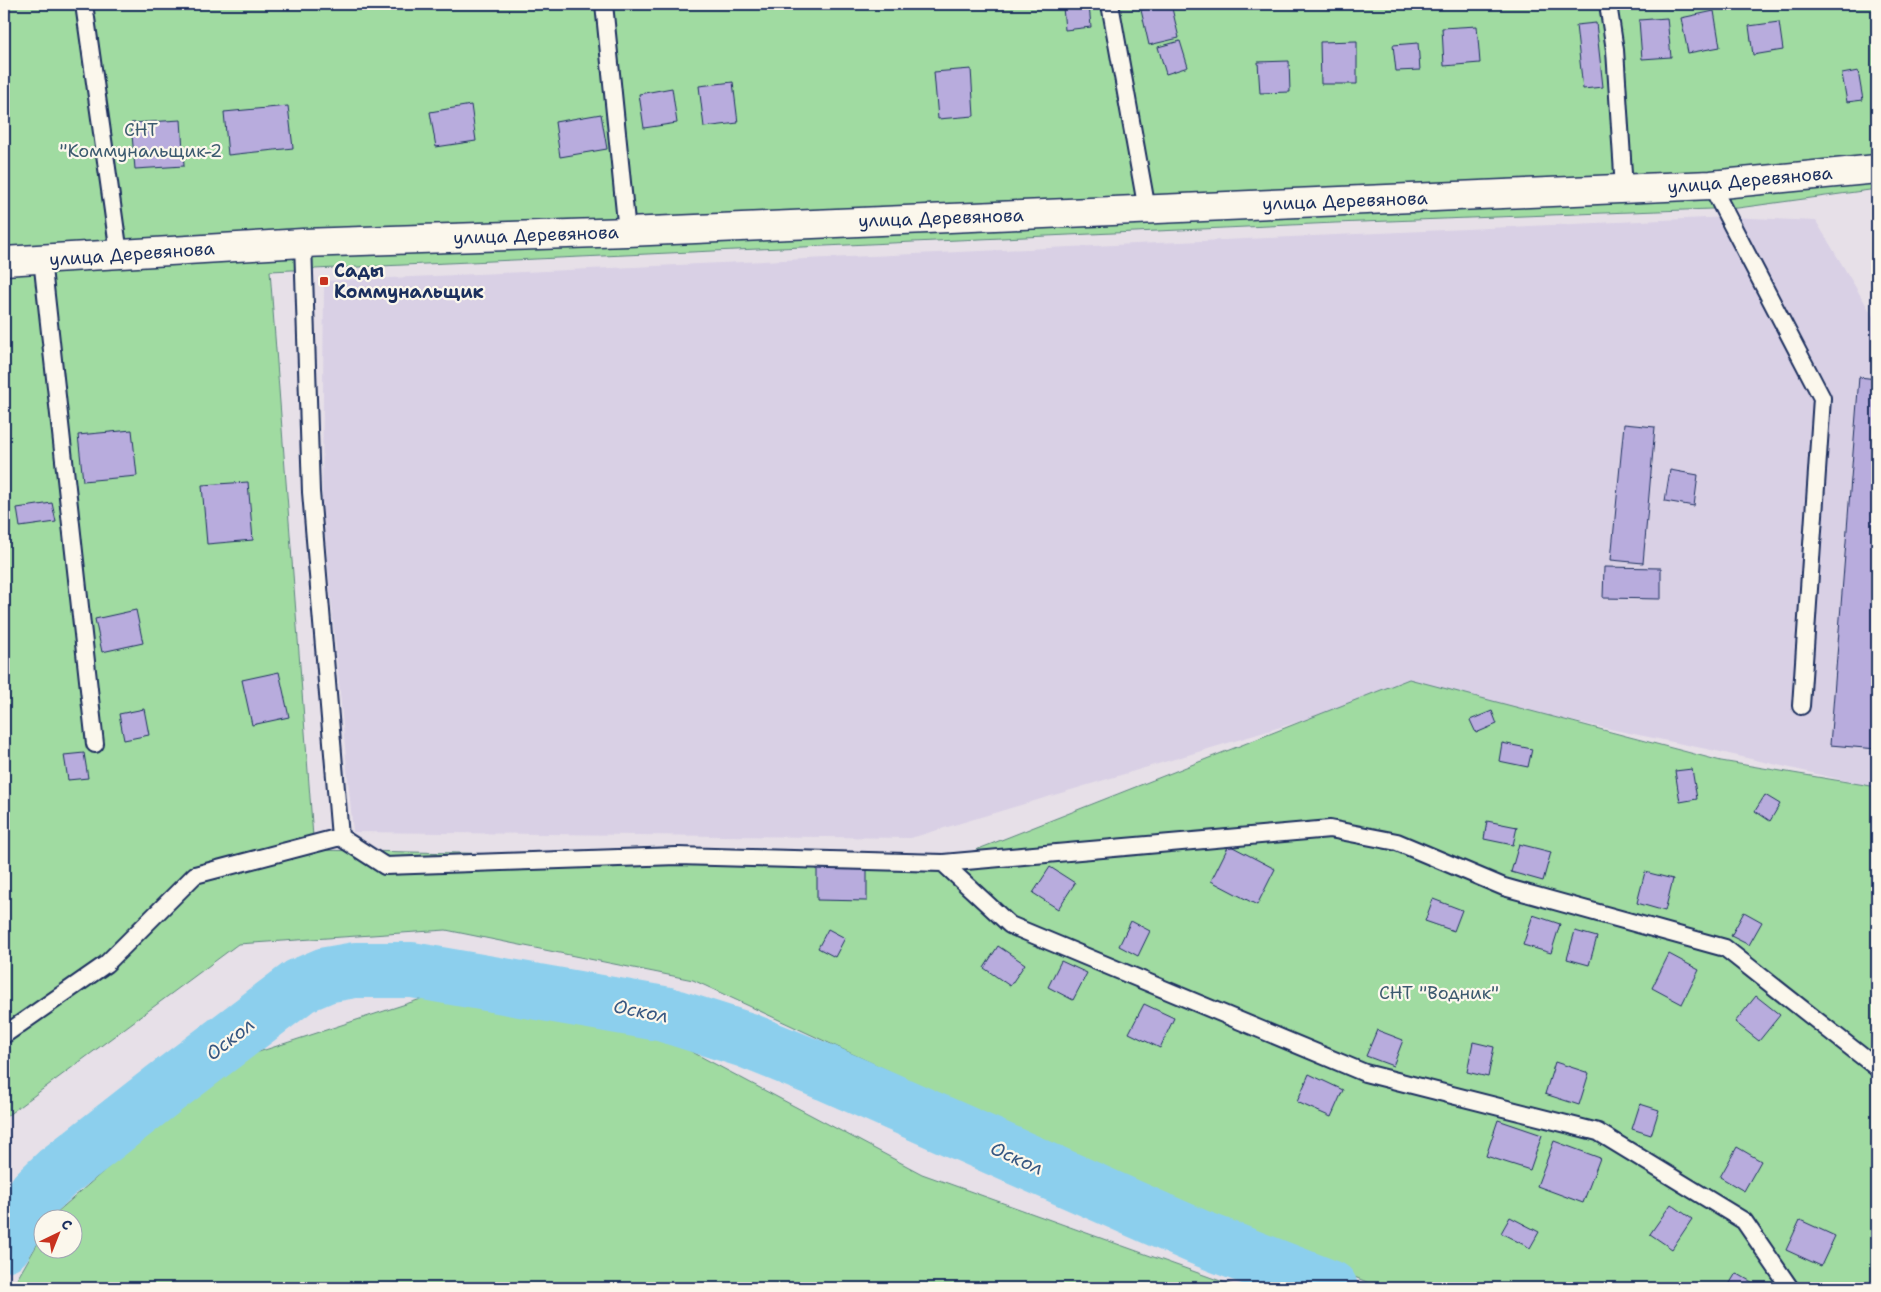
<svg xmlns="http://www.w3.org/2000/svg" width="1881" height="1292" viewBox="0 0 1881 1292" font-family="'Shantell Sans',sans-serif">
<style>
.built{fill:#d9d0e5}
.green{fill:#a0dba1;stroke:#5e8580}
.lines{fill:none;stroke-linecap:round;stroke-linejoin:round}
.river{stroke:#8ccfed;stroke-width:56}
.building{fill:#b8acdd;stroke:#1b2f5e}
.lane-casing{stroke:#1b2f5e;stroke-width:20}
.street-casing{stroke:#1b2f5e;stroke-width:31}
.lane{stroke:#fbf7ec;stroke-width:16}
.street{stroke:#fbf7ec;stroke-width:28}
.poi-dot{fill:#c8321e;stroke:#fbf7ec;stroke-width:2}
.labels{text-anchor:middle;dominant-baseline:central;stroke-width:4.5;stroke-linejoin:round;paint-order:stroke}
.park-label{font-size:18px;fill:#3c5a6f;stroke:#fbf7ec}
.street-label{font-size:18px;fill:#1b2f5e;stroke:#fbf7ec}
.poi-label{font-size:18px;font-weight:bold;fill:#1b2f5e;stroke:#fbf7ec;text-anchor:start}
.water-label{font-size:19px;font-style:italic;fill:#375782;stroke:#fbf7ec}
</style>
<rect width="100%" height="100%" fill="#e7e0e8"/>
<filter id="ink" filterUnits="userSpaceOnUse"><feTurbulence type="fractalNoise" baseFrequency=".02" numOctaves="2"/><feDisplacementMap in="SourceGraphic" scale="10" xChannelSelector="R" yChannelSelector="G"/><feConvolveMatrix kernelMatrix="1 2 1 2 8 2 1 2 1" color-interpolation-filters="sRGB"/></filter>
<g filter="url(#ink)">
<!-- built -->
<path class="built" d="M1729 217 1816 221 1877 323V788L1716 751 1411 688 911 838 353 832 322 502 324 281Z"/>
<!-- green -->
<path class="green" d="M4 4H1877V189L1738 208 1335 223 270 271 314 850 943 863 1409 679 1721 761 1877 787V1288H1382L1206 1218 693 980 446 930 238 944 4 1118Z
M464 985 664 1037 922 1174 1240 1288H12L42 1236V1250H72V1220L52 1219 56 1213 228 1062Z"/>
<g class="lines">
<!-- river -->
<path class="river" d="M4 1244 36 1193 58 1172 164 1089 300 986 326 975 355 970H412L664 1014 746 1040 827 1073 1198 1237 1330 1288"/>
</g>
<!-- building -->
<path class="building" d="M1166 4H1171L1179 38 1149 45 1141 10Z
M1089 5 1091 27 1065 30 1063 7Z
M1714 11 1720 47 1688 53 1681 18Z
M1667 18 1671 57 1642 59 1639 20Z
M1779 22 1783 50 1753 55 1749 26Z
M1596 23 1603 87 1583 89 1576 25Z
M1477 26 1480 63 1444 66 1442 28Z
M1180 41 1188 67 1166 74 1158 47Z
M1357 41V84H1321L1320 42Z
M1418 43 1420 70 1396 71 1393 45Z
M1289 61 1290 92 1260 93 1258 62Z
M971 69 974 116 938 119 934 72Z
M1858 71 1863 100 1847 102 1842 74Z
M733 82 738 123 704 127 699 86Z
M672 88 677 123 644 128 639 94Z
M471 105 476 141 436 147 430 112Z
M288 106 293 148 228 155 224 112Z
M601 114 607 149 560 157 555 122Z
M181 120 184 166 135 169 131 123Z
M1859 377 1877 379V749L1830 745Z
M1624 424 1655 427 1643 563 1611 560Z
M132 430 137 476 83 481 78 435Z
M1670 470 1698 475 1694 506 1665 501Z
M248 482 253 540 207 544 202 485Z
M52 503 56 522 20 527 17 508Z
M1604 567 1661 568V599L1603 598Z
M136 610 143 643 102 652 95 619Z
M279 672 289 717 252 725 242 680Z
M144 709 149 735 124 740 119 714Z
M1492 711 1497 724 1476 733 1470 720Z
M1502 743 1532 749 1528 767 1499 761Z
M84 753 88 778 68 780 64 755Z
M1692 769 1697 799 1680 802 1675 771Z
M1765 795 1780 804 1770 821 1755 811Z
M1487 821 1517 827 1513 845 1484 839Z
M1519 844 1551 852 1543 881 1511 872Z
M1229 845 1275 869 1257 905 1211 881Z
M817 863 867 864V901L817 900Z
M1050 867 1075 883 1058 909 1033 893Z
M1645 872 1673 879 1665 911 1637 903Z
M1433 899 1462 910 1454 931 1425 921Z
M1744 912 1762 922 1749 945 1731 936Z
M1533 915 1560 924 1551 953 1523 945Z
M1131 921 1150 931 1138 956 1119 946Z
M828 929 845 938 835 957 818 948Z
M1575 931 1597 937 1589 965 1567 959Z
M998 946 1025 964 1010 986 984 968Z
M1669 954 1699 970 1682 1004 1652 988Z
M1061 961 1087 973 1073 1000 1048 987Z
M1756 996 1780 1015 1759 1041 1735 1022Z
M1144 1004 1174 1018 1160 1048 1129 1033Z
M1377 1030 1403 1040 1393 1066 1366 1056Z
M1473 1042 1494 1047 1488 1077 1467 1072Z
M1555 1062 1589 1073 1579 1105 1545 1094Z
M1309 1074 1343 1090 1331 1117 1297 1102Z
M1640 1104 1659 1110 1651 1135 1632 1129Z
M1498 1120 1542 1135 1530 1170 1486 1156Z
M1554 1141 1600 1158 1583 1203 1537 1186Z
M1737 1147 1761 1161 1744 1191 1720 1177Z
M1671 1204 1692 1219 1672 1249 1650 1234Z
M1510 1217 1539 1232 1530 1248 1501 1233Z
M1800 1220 1835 1236 1821 1266 1786 1250Z
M1736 1273 1757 1285 1755 1288H1727Z"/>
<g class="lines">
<defs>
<path id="lane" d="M84 4 119 254
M604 4 627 232
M1110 4 1147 210
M1608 4 1615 50 1624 189
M1711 185 1822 398 1801 706
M303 243 311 492 340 837
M42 259 95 744
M943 863 1010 925 1365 1073 1598 1132 1744 1221 1790 1288
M4 1035 106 964 195 875 340 837 385 866 677 856 943 863 1330 829 1397 842 1504 887 1725 948 1877 1068"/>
<path id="street" d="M4 261 303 243 627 232 1711 185 1877 169"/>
</defs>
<!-- lane casing -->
<use href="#lane" class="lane-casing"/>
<!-- street casing -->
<use href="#street" class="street-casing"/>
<!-- lane -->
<use href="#lane" class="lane"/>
<!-- street -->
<use href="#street" class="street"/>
</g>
</g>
<!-- markers -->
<rect class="poi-dot" x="319" y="276" width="10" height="10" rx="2.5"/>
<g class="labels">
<!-- park labels -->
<g class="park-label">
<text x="141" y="130">СНТ<tspan x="141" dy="21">"Коммунальщик-2</tspan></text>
<text x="1439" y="993">СНТ "Водник"</text>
</g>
<!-- street labels -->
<g class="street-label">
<text transform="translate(1750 180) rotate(-5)">улица Деревянова</text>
<text transform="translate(1345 201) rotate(-2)">улица Деревянова</text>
<text transform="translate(941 218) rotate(-2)">улица Деревянова</text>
<text transform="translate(536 235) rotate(-2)">улица Деревянова</text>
<text transform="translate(132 254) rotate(-4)">улица Деревянова</text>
</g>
<!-- poi labels -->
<g class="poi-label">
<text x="334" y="271">Сады<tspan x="334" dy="21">Коммунальщик</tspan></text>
</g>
<!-- water labels -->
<g class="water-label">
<text transform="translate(641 1011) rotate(11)">Оскол</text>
<text transform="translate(230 1039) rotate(-38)">Оскол</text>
<text transform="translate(1017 1158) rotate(24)">Оскол</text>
</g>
</g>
<!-- margin -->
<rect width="1881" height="1292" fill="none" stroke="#fbf7ec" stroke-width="20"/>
<rect x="10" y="10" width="1861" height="1272" fill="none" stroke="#1b2f5e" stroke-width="2" filter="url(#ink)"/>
<!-- north arrow -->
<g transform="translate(58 1234) rotate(43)"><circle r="24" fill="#fbf7ec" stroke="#a1a7b3"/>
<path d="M0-4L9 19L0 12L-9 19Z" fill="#c8321e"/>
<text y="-8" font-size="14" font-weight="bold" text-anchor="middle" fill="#1b2f5e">С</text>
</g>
</svg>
